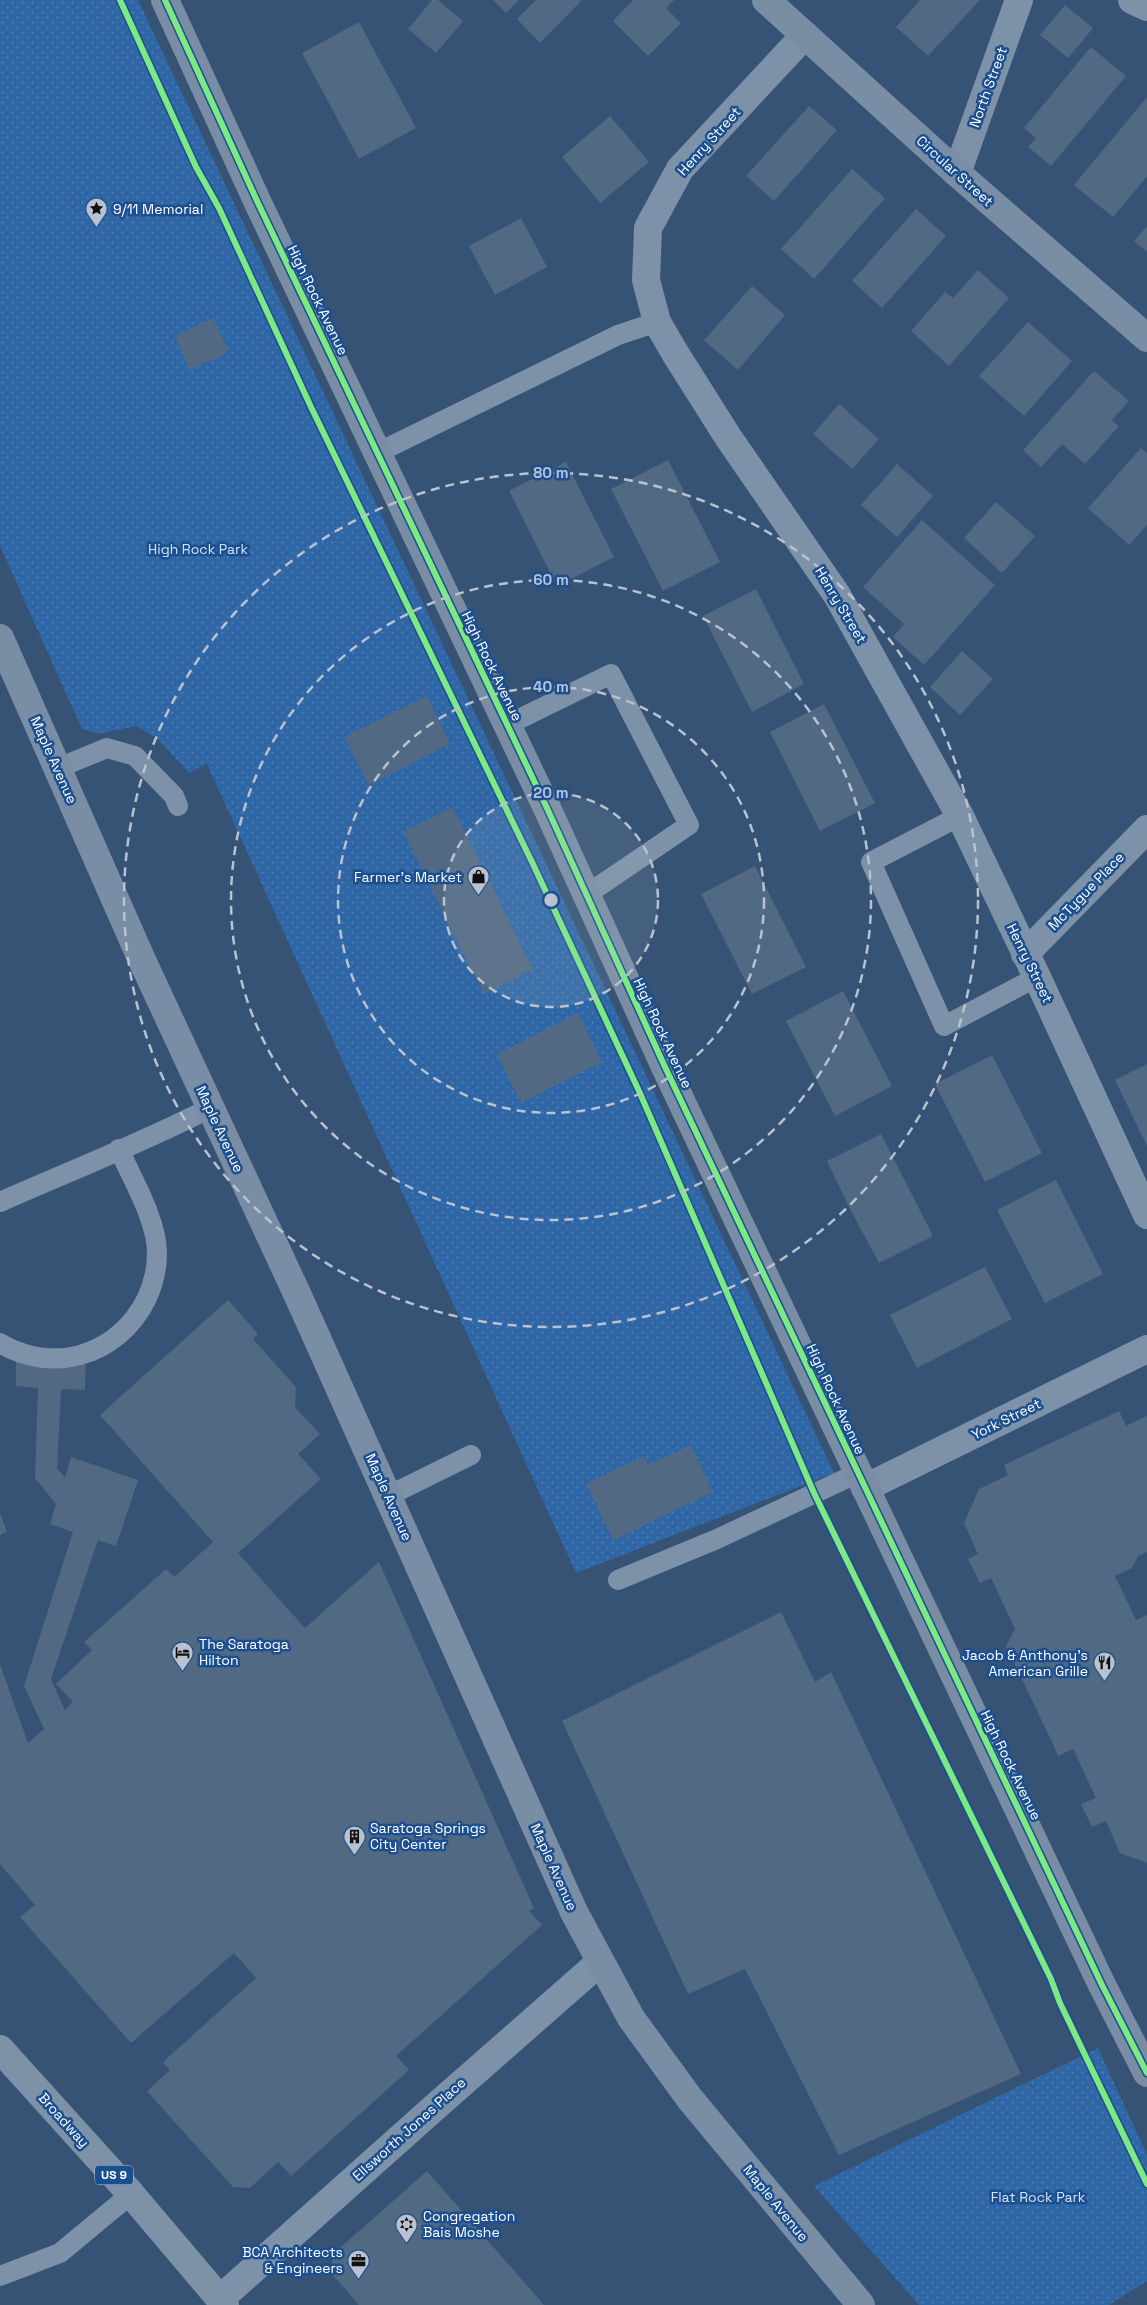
<svg xmlns="http://www.w3.org/2000/svg" width="1147" height="2305" viewBox="0 0 1147 2305" font-family="'Space Grotesk',sans-serif">
<style>
.park{fill:url(#park-dots)}
.building{fill:#526984}
.lines{fill:none;stroke-linecap:round;stroke-linejoin:round}
.lane{stroke:#7d92a8;stroke-width:20}
.street{stroke:#7d92a8;stroke-width:28}
.secondary{stroke:#798da4;stroke-width:28}
.highway{stroke:#7e92a7;stroke-width:28}
.cycleway-casing{stroke:#1b4f8f;stroke-width:9}
.cycleway{stroke:#7ce984;stroke-width:6}
.ring{fill:none;stroke:#b9c2ce;stroke-width:2.5;stroke-dasharray:9 6}
.labels{text-anchor:middle;dominant-baseline:central;stroke-width:5;stroke-linejoin:round;paint-order:stroke}
.shield{fill:#1b4f8f;stroke:#bbcadd;stroke-width:1}
.shield-label{font-size:12px;font-weight:bold;fill:#fff}
.street-label{font-size:14px;fill:#fff;stroke:#1b4f8f}
.poi-label{font-size:14px;fill:#fff;stroke:#1b4f8f;text-anchor:start}
.park-label{font-size:14px;fill:#cfe3fa;stroke:#1b4f8f}
.centre{fill:#b9c2ce;stroke:#1b4f8f;stroke-width:2.5}
.ring-label{font-size:15px;text-anchor:middle;font-weight:bold;fill:#b9c2ce;stroke:#1b4f8f;stroke-width:5;stroke-linejoin:round;paint-order:stroke}
</style>
<defs>
<pattern id="park-dots" width="8" height="8" patternUnits="userSpaceOnUse" patternTransform="scale(1.25)"><rect width="8" height="8" fill="#2f66a5"/><path d="M2 2h.1M6 6h.1" fill="none" stroke="#4e7db2" stroke-width="1.8" stroke-linecap="round"/></pattern>
</defs>
<rect width="100%" height="100%" fill="#365274"/>
<!-- park -->
<path class="park" d="M0 0H138L834 1473 576 1573 207 764 189 773 158 739 136 726 98 734 82 729 0 546Z
M1098 2048 1147 2155V2281L1109 2305H919L814 2186Z"/>
<!-- building -->
<path class="building" d="M432 0H438L463 21 436 53 408 29Z
M493 0H519L506 13Z
M536 0H582L540 43 517 19Z
M633 0H674L666 8 681 23 648 56 613 21Z
M920 0H980L928 56 896 27Z
M1065 5 1093 28 1068 58 1040 35Z
M359 22 416 128 359 159 302 53Z
M1091 47 1126 76 1051 166 1028 147 1036 138 1024 128Z
M1147 97V176L1113 217 1074 185Z
M809 106 837 130 774 201 746 176Z
M610 116 649 162 600 203 562 157Z
M852 169 885 198 814 279 781 249Z
M916 209 946 236 882 308 852 281Z
M521 218 547 267 495 295 469 246Z
M1147 226V252L1134 241Z
M978 270 1009 298 949 366 911 331 945 292 953 298Z
M752 286 785 315 738 370 704 340Z
M213 318 229 352 190 370 175 336Z
M1028 322 1072 361 1024 416 979 376Z
M1094 371 1129 401 1112 420 1119 426 1085 464 1062 444 1041 467 1023 450Z
M839 404 879 439 852 469 813 434Z
M1141 448 1147 453V525L1129 545 1088 508Z
M668 460 720 562 663 591 611 489Z
M566 462 614 557 557 586 509 491Z
M897 464 933 496 897 537 861 505Z
M996 502 1035 536 1002 573 964 538Z
M922 520 995 585 924 665 893 637 904 624 863 587Z
M756 589 804 684 752 712 703 616Z
M962 651 993 679 960 715 930 687Z
M427 696 450 744 369 785 344 737Z
M824 704 875 803 820 831 770 732Z
M453 807 533 969 484 994 403 832Z
M755 866 806 967 752 994 701 894Z
M843 991 892 1086 835 1116 786 1021Z
M578 1013 602 1062 521 1103 497 1054Z
M992 1055 1042 1153 985 1182 935 1084Z
M1147 1064V1146L1115 1080Z
M881 1134 933 1236 879 1263 850 1209 827 1161Z
M1056 1180 1103 1274 1045 1303 997 1210Z
M985 1267 1012 1319 917 1368 890 1315Z
M228 1300 258 1334 253 1339 296 1387 295 1407 320 1434 298 1454 321 1479 238 1553 305 1628 379 1562 534 1908 529 1911 542 1925 396 2056 409 2070 291 2176 278 2162 250 2188 233 2187 147 2091 170 2070 163 2062 256 1978 234 1953 131 2043 20 1917 35 1905 0 1864V1664L28 1743 44 1729 24 1686 73 1532 50 1524 56 1504 35 1478 38 1388 16 1386V1347L86 1349 85 1390 61 1389 57 1468 65 1478 71 1457 138 1480 116 1546 98 1540 51 1679 65 1710 73 1702 56 1684 92 1650 84 1642 166 1569 174 1577 213 1542 100 1415Z
M1119 1411 1126 1426 1147 1416V1552L1138 1556 1132 1568 1115 1576 1136 1620 1147 1615V1863L1120 1853 1106 1821 1092 1827 1081 1804 1096 1798 1073 1749 1058 1756 1052 1742 1006 1646 1015 1629 991 1578 980 1583 968 1559 978 1554 964 1523 979 1489 1008 1475 1004 1465Z
M691 1445 713 1492 613 1540 586 1484 644 1456 648 1465Z
M0 1513 7 1532 0 1535Z
M781 1612 815 1682 831 1672 1021 2074 839 2155 745 1969 688 1994 562 1721Z
M427 2171 544 2305H359L331 2273 333 2254Z"/>
<g class="lines">
<!-- lane -->
<path class="lane" d="M377 453 618 335 657 322
M507 725 611 674 689 825 586 895
M58 768 107 748 135 756 174 796 178 806
M960 816 871 862 944 1026 1037 977
M0 1202C70 1171 142 1143 210 1108
M0 1343C9 1349 21 1353 32 1356 97 1371 157 1318 157 1253 157 1220 132 1179 119 1149
M388 1496 471 1455
M618 1580 717 1539 858 1473
M0 2276 60 2253 131 2194"/>
<!-- street -->
<path class="street" d="M1132 0 1147 7
M805 35 680 169 648 228 646 280 657 322 675 353 728 437 837 595 960 816 1037 977 1147 1215
M957 173 1019 0
M1025 954 1147 829
M865 1488 1147 1349
M220 2299 435 2107 600 1962"/>
<!-- secondary -->
<path class="secondary" d="M165 0 258 203 547 808 665 1067 1102 1985 1147 2073
M766 0 957 173 1147 338
M0 638 141 958 299 1298 574 1912 631 2018 690 2099 861 2305"/>
<!-- highway -->
<path class="highway" d="M0 2049 131 2194 225 2305"/>
<defs>
<path id="cycleway" d="M120 0 196 167 219 208 311 407 532 862 639 1091 814 1493 1051 1979 1060 2003 1147 2184
M165 0 258 203 547 808 665 1067 1102 1985 1147 2073"/>
</defs>
<!-- cycleway casing -->
<use href="#cycleway" class="cycleway-casing"/>
<!-- cycleway -->
<use href="#cycleway" class="cycleway"/>
</g>
<!-- distance rings -->
<circle cx="551" cy="900" r="107" fill="#b9c2ce" fill-opacity=".12"/>
<g class="ring">
<circle cx="551" cy="900" r="107"/>
<circle cx="551" cy="900" r="213"/>
<circle cx="551" cy="900" r="320"/>
<circle cx="551" cy="900" r="427"/>
</g>
<!-- icons -->
<defs>
<symbol id="sight-pin" viewBox="-11 -11 22 30"><path d="M0 17L-7.5 6A9.5 9.5 0 1 1 7.5 6Z" fill="#b9c2ce" stroke="#1b4f8f"/><path d="M0-6L1.8-2.2L6-1.7L2.9 1.2L3.7 5.4L0 3.3L-3.7 5.4L-2.9 1.2L-6-1.7L-1.8-2.2Z" fill="#111"/></symbol>
<symbol id="shop-pin" viewBox="-11 -11 22 30"><path d="M0 17L-7.5 6A9.5 9.5 0 1 1 7.5 6Z" fill="#b9c2ce" stroke="#1b4f8f"/><path d="M-5-2.5h2.3a2.7 3.5 0 0 1 5.4 0H5L5.5 6h-11ZM-1.5-2.5h3a1.5 2.3 0 0 0-3 0Z" fill="#111"/></symbol>
<symbol id="hotel-pin" viewBox="-11 -11 22 30"><path d="M0 17L-7.5 6A9.5 9.5 0 1 1 7.5 6Z" fill="#b9c2ce" stroke="#1b4f8f"/><path d="M-6-4.5h1.5V1H6V5H4.5V3h-9V5H-6ZM-4 0a1.8 1.8 0 1 1 3.6 0ZM.5 0V-2.5h3Q6-2.5 6 0Z" fill="#111"/></symbol>
<symbol id="restaurant-pin" viewBox="-11 -11 22 30"><path d="M0 17L-7.5 6A9.5 9.5 0 1 1 7.5 6Z" fill="#b9c2ce" stroke="#1b4f8f"/><path d="M-5-6h1v4h1v-4h1v4h1v-4h1v5L-1.5 .5V6h-2V.5L-5-1ZM5-6V6H3V1.5H1.5Q1.5-4 5-6Z" fill="#111"/></symbol>
<symbol id="building-pin" viewBox="-11 -11 22 30"><path d="M0 17L-7.5 6A9.5 9.5 0 1 1 7.5 6Z" fill="#b9c2ce" stroke="#1b4f8f"/><path d="M-4-6H4V6H1V3H-1V6H-4ZM-2.5-4.3h1.7v1.8h-1.7ZM.8-4.3h1.7v1.8H.8ZM-2.5-1h1.7V.8h-1.7ZM.8-1h1.7V.8H.8Z" fill="#111"/></symbol>
<symbol id="synagogue-pin" viewBox="-11 -11 22 30"><path d="M0 17L-7.5 6A9.5 9.5 0 1 1 7.5 6Z" fill="#b9c2ce" stroke="#1b4f8f"/><path d="M0-6.5L5.6 3.2H-5.6ZM0 6.5L5.6-3.2H-5.6Z" fill="#111"/></symbol>
<symbol id="office-pin" viewBox="-11 -11 22 30"><path d="M0 17L-7.5 6A9.5 9.5 0 1 1 7.5 6Z" fill="#b9c2ce" stroke="#1b4f8f"/><path d="M-6-3h4V-5.5h4V-3h4V5H-6ZM-1-4.5V-3h2v-1.5ZM-6 0V1H6V0Z" fill="#111"/></symbol>
</defs>
<g fill-rule="evenodd">
<use href="#sight-pin" x="84" y="196" width="25" height="34"/>
<use href="#shop-pin" x="466" y="864" width="25" height="34"/>
<use href="#hotel-pin" x="170" y="1640" width="25" height="34"/>
<use href="#restaurant-pin" x="1092" y="1650" width="25" height="34"/>
<use href="#building-pin" x="342" y="1824" width="25" height="34"/>
<use href="#synagogue-pin" x="394" y="2212" width="25" height="34"/>
<use href="#office-pin" x="346" y="2248" width="25" height="34"/>
</g>
<g class="labels">
<!-- shield labels -->
<rect class="shield" x="95" y="2165.5" width="38" height="19" rx="4"/>
<g class="shield-label">
<text x="114" y="2175">US 9</text>
</g>
<!-- street labels -->
<g class="street-label">
<text transform="translate(988 87) rotate(-70)">North Street</text>
<text transform="translate(709 141) rotate(-48)">Henry Street</text>
<text transform="translate(955 171) rotate(42)">Circular Street</text>
<text transform="translate(318 300) rotate(64)">High Rock Avenue</text>
<text transform="translate(841 605) rotate(59)">Henry Street</text>
<text transform="translate(492 666) rotate(64)">High Rock Avenue</text>
<text transform="translate(54 760) rotate(66)">Maple Avenue</text>
<text transform="translate(1086 891) rotate(-46)">McTygue Place</text>
<text transform="translate(1030 963) rotate(64)">Henry Street</text>
<text transform="translate(663 1033) rotate(65)">High Rock Avenue</text>
<text transform="translate(220 1129) rotate(65)">Maple Avenue</text>
<text transform="translate(836 1399) rotate(65)">High Rock Avenue</text>
<text transform="translate(1006 1419) rotate(-26)">York Street</text>
<text transform="translate(389 1497) rotate(66)">Maple Avenue</text>
<text transform="translate(1011 1765) rotate(64)">High Rock Avenue</text>
<text transform="translate(554 1867) rotate(66)">Maple Avenue</text>
<text transform="translate(64 2120) rotate(48)">Broadway</text>
<text transform="translate(409 2129) rotate(-42)">Ellsworth Jones Place</text>
<text transform="translate(776 2203) rotate(51)">Maple Avenue</text>
</g>
<!-- poi labels -->
<g class="poi-label">
<text x="113" y="209">9/11 Memorial</text>
<text x="462" y="877" text-anchor="end">Farmer's Market</text>
<text x="199" y="1644">The Saratoga<tspan x="199" dy="16">Hilton</tspan></text>
<text x="1088" y="1655" text-anchor="end">Jacob &amp; Anthony's<tspan x="1088" dy="16">American Grille</tspan></text>
<text x="370" y="1828">Saratoga Springs<tspan x="370" dy="16">City Center</tspan></text>
<text x="423" y="2216">Congregation<tspan x="423" dy="16">Bais Moshe</tspan></text>
<text x="343" y="2252" text-anchor="end">BCA Architects<tspan x="343" dy="16">&amp; Engineers</tspan></text>
</g>
<!-- park labels -->
<g class="park-label">
<text x="198" y="549">High Rock Park</text>
<text x="1038" y="2197">Flat Rock Park</text>
</g>
</g>
<circle cx="551" cy="900" r="8" class="centre"/>
<g class="ring-label">
<text x="551" y="478">80 m</text>
<text x="551" y="585">60 m</text>
<text x="551" y="692">40 m</text>
<text x="551" y="798">20 m</text>
</g>
</svg>
